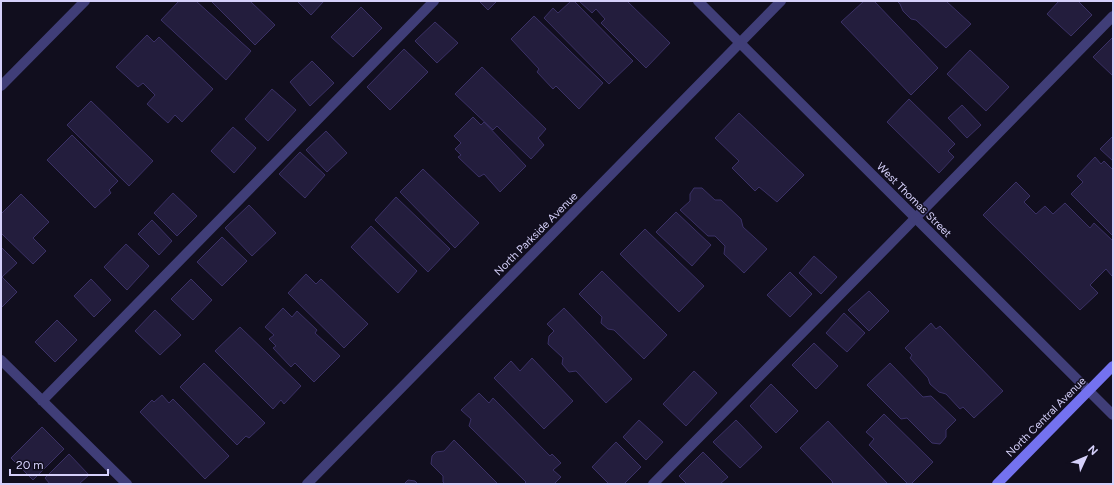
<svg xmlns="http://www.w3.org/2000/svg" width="1114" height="485" viewBox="0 0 1114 485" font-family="Figtree,sans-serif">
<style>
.building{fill:#231d3d;stroke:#3b3166}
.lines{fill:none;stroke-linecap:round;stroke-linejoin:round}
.lane{stroke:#403e78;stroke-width:10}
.street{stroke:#403e78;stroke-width:10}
.secondary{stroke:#7472f0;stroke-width:10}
.labels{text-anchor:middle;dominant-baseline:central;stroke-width:3;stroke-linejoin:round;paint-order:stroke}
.street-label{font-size:11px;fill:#d5d0fa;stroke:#110e1e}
</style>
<rect width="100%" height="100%" fill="#110e1e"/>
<!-- building -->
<path class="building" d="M179 1H196L251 51 226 80 161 20Z
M211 1H250L275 25 255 45Z
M297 1H324L311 15Z
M479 1H497L488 10Z
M571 1H574L633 61 609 84 544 18 553 8 558 13Z
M579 1H627L670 43 646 68 601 23 605 19 596 9 592 13Z
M864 1H874L938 68 911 95 841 22Z
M897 1H946L971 24 946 48 916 20 911 19 903 11 900 4Z
M1059 1H1078L1092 15 1071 36 1047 14Z
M361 7 382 28 353 57 331 37Z
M534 16 603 83 579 109 556 86 553 89 537 72 539 69 511 39Z
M435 22 458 43 437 63 415 41Z
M147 35 154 42 159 37 213 89 182 122 175 115 168 123 147 104 155 95 143 83 138 87 116 67Z
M1113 37V76L1093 57Z
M404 49 428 72 390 110 367 87Z
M970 50 1009 87 986 111 947 74Z
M312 61 334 83 310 106 290 82Z
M482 67 546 129 538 138 544 145 531 159 497 126 493 130 455 94Z
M272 89 296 110 268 141 245 119Z
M909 99 955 144 948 151 954 157 939 173 887 122Z
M91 101 153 161 129 186 67 125Z
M962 105 981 125 967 138 948 118Z
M739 113 804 175 777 202 759 187 755 191 732 168 739 161 715 138Z
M473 117 481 125 484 122 526 166 500 192 484 174 479 177 458 157 461 155 455 149 461 143 454 136Z
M233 127 256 148 234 173 211 151Z
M326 131 347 153 327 172 306 150Z
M72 135 118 181 109 190 111 193 95 208 47 160Z
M1113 136V161L1100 149Z
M300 152 325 175 305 198 279 174Z
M1095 157 1101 164 1104 161 1113 170V236L1071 194 1083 182 1077 176Z
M423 169 479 223 455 248 400 192Z
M1016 182 1030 196 1024 202 1036 214 1045 206 1053 214 1065 203 1090 228 1094 223 1113 241V276H1112L1106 269 1090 285 1098 293 1080 310 983 215Z
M694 188H702L715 200H721L741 219 743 227 767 249 744 273 724 254 725 246 715 236H708L680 210 690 201V194Z
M173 193 197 216 177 236 154 213Z
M21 194 49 222 33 238 46 251 33 264 1 233V214Z
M396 197 450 249 428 272 375 220Z
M249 205 276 233 252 256 225 228Z
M676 212 711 245 692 266 656 232Z
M152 220 172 241 159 255 138 234Z
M371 226 417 271 398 293 351 247Z
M645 229 704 286 679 312 620 254Z
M222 237 247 261 222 286 197 262Z
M126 244 149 266 127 290 104 267Z
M1 247 17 263 2 277 17 292 1 308Z
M814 256 837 277 821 294 799 273Z
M602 271 667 335 644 359 614 330 608 329 601 323 602 317 579 294Z
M790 272 812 294 790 317 767 295Z
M306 274 316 284 321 279 368 324 344 348 288 293Z
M91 279 111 300 94 317 74 296Z
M191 279 212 300 193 320 171 299Z
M869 291 889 311 869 331 848 310Z
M283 308 292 317 297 311 317 330 315 333 340 356 314 382 295 363 291 367 273 348 276 346 269 339 274 335 265 327Z
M564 308 632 379 606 403 576 371 569 372 562 364 563 358 548 344 549 336 554 331 547 324Z
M155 310 181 335 160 355 135 331Z
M844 313 865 333 847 352 826 333Z
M57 320 77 340 55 362 35 342Z
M931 323 936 329 940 326 1003 391 974 418 963 407 960 409 946 394 939 392 930 384 928 378 910 358 912 355 905 348Z
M240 327 301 386 284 404 281 400 273 409 215 351Z
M814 343 838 366 816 389 792 365Z
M532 358 573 401 544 429 494 378 511 361 520 371Z
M204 363 265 423 249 438 246 436 237 445 180 387Z
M890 363 923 397 931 396 956 420 946 430V437L940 444 932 443 907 418 901 419 867 385Z
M694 371 717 393 686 426 663 404Z
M771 384 798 411 776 433 750 406Z
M479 393 489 403 493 398 550 456 552 454 561 463 553 470 561 477 555 483V484H524L526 482 469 426 471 419 461 410Z
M162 395 169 403 173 399 229 456 205 479 140 412 152 400 154 402Z
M884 414 933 462 911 484H908L869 445 874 439 866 432Z
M639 420 663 442 646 460 623 437Z
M736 420 762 447 740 468 713 442Z
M828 421 888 484H833L832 481 800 448Z
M42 427 64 449 33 480 11 458Z
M454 440 498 484H445L443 482V476L431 464 432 456 436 452 444 451Z
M616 442 641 467 624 484H609L592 467Z
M703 452 728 477 720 484H687L679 476Z
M69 454 89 475 79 484H50L45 478Z
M408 480 415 481 418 484H404Z"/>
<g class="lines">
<!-- lane -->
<path class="lane" d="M1 360 127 484
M42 401 434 1
M653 484 888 246 1113 16"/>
<!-- street -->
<path class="street" d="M698 1 1113 415
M1 86 85 1
M307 484 781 1"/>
<!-- secondary -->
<path class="secondary" d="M997 484 1113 366"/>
</g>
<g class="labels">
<!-- street labels -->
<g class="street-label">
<text transform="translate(914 200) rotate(45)">West Thomas Street</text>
<text transform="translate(536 234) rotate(-45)">North Parkside Avenue</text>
<text transform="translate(1046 417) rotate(-45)">North Central Avenue</text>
</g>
</g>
<!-- border -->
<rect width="1114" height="485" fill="none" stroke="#d5d0fa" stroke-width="4"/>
<!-- north arrow -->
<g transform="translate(1086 457) rotate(46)" stroke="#110e1e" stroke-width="3" paint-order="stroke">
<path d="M0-3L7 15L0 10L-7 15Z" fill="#d5d0fa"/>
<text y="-6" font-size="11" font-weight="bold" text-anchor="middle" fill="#d5d0fa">N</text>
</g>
<!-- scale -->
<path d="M10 469v6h98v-6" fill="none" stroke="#d5d0fa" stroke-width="2"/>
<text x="16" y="469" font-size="12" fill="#d5d0fa" stroke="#110e1e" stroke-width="3" paint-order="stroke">20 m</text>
</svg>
